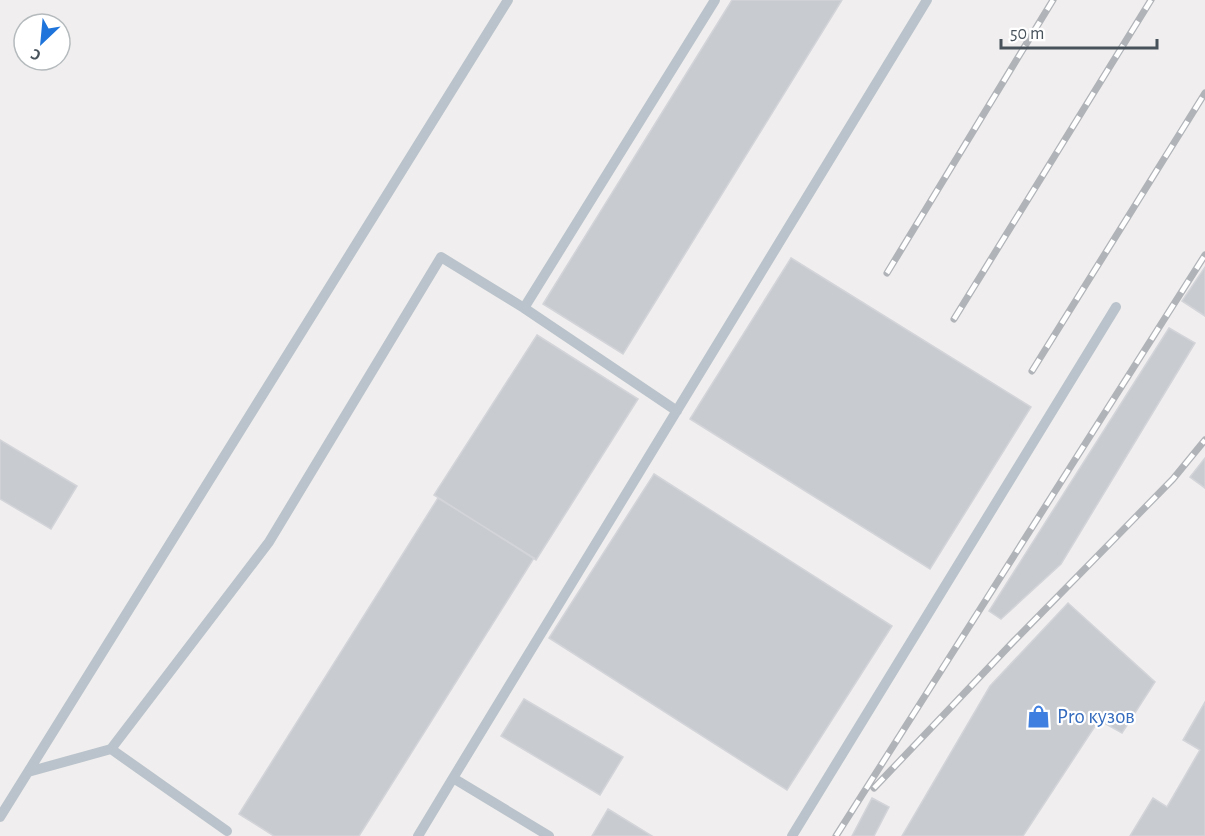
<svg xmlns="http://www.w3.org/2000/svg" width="1205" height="836" viewBox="0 0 1205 836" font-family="'Alegreya Sans',sans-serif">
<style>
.building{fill:#c8cbd0;stroke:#d2d4d9;stroke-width:1.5}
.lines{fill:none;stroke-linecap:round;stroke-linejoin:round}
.service{stroke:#bac3cb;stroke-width:10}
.rail-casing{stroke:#b0b3b8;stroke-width:7}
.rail{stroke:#fff;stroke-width:4.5;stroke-dasharray:14;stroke-linecap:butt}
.labels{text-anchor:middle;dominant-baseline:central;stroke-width:4.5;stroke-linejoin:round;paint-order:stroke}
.shop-label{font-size:21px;fill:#366cbe;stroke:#fff;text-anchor:start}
</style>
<rect width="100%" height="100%" fill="#f0eeee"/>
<!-- building -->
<path class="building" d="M732 0H842L623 354 543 304Z
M791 258 1031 407 930 569 690 419Z
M1205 267V316L1182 301Z
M1169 328 1195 343 1061 564 1001 619 989 611Z
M537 335 638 399 536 560 434 495Z
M0 440 77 486 51 529 0 499Z
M1205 458V488L1190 477Z
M654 474 892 626 787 790 549 638Z
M438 498 534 558 359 836H274L239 814Z
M1068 603 1155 682 1122 733 1099 720 1023 836H902L990 686Z
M524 699 623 757 600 795 501 736Z
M1205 702V836H1130L1153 798 1167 807 1200 750 1183 740Z
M872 798 889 807 874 836H852Z
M608 809 652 836H592Z"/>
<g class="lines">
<!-- service -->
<path class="service" d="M524 308 715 0
M111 749 227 831
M28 772 111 749 269 542 441 257 524 308 677 411
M0 817 508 0
M418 836 453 778
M549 836 453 778 927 0
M792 836 1116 307"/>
<defs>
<path id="rail" d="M887 273 1053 0
M954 319 1151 0
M1032 371 1205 93
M874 788 1013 642 1173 479 1205 440
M836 836 1205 255"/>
</defs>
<!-- rail casing -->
<use href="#rail" class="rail-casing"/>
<!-- rail -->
<use href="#rail" class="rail"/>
</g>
<!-- icons -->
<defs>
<symbol id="shop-bare" viewBox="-9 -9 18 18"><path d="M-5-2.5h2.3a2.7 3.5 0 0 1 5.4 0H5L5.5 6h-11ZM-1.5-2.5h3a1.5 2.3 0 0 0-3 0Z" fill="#3f7fe0" stroke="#fff" stroke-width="2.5" paint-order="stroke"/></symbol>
</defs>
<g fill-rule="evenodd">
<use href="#shop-bare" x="1022" y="700" width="33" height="33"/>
</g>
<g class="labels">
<!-- shop labels -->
<g class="shop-label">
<text x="1057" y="716">Pro кузов</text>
</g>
</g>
<!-- north arrow -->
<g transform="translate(42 42) rotate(206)"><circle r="28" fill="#ffffff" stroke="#b5babd" stroke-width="1.5"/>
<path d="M0-4.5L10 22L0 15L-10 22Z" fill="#1e74da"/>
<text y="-9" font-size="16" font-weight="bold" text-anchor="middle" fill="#47525b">С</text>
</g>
<!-- scale -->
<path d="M1001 39v9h156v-9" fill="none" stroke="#47525b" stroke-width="3"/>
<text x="1010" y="39" font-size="18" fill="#47525b" stroke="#ffffff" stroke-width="4.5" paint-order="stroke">50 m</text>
</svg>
